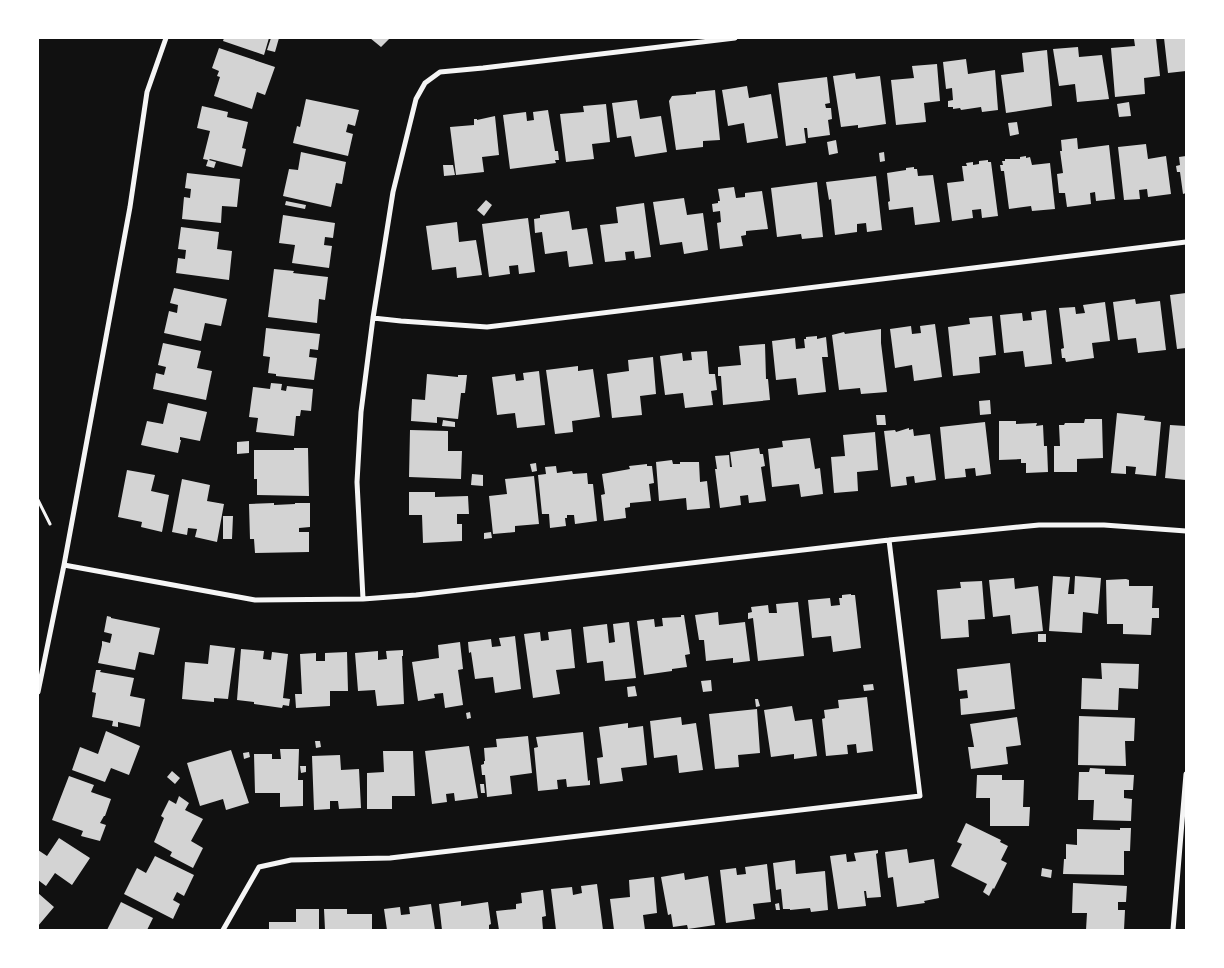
<svg xmlns="http://www.w3.org/2000/svg" width="1224" height="968" viewBox="0 0 1224 968" font-family="'Crimson Pro',serif">
<style>
.building{fill:#d3d3d3}
.lines{fill:none;stroke-linecap:round;stroke-linejoin:round}
.path{stroke:#f5f5f5;stroke-width:3}
.minor{stroke:#f5f5f5;stroke-width:5}
</style>
<rect width="100%" height="100%" fill="#111"/>
<!-- building -->
<path class="building" d="M224 38H269L264 55 223 41Z
M271 38H279L275 52 267 50Z
M370 38H390L381 47Z
M1156 38 1160 76 1144 78 1145 94 1115 97 1111 48 1135 46 1134 39Z
M1164 38H1186V71L1168 73Z
M1078 47 1079 57 1102 55 1109 99 1077 102 1075 84 1059 86 1053 49Z
M219 48 275 67 265 95 257 92 252 109 214 96 220 77 217 76 219 71 212 68Z
M1047 50 1052 106 1006 113 1001 75 1024 72 1022 53Z
M966 59 968 74 995 70 998 110 982 112 981 107 961 110 960 108 953 109V107H948V101L953 100 952 88 946 89 943 62Z
M937 64 940 101 924 103 926 122 896 125 891 80 914 78 912 66Z
M855 73 856 79 880 76 886 124 858 128V125L841 127 833 76Z
M827 77 830 103 825 104 826 108H831L832 119 828 120 830 135 808 138 807 128H804L806 143 786 146 778 83Z
M747 86 749 98 771 94 778 138 747 143 744 123 728 126 722 90Z
M715 90 720 140 703 141V147L676 150 669 101 672 96 696 94V92Z
M306 99 359 110 355 126 348 124 346 132 353 134 348 156 293 143 297 126 300 127Z
M637 100 640 119 661 116 667 152 635 157 631 136 617 138 612 103Z
M1129 102 1131 116 1119 117 1117 104Z
M606 104 610 142 592 144 594 159 566 162 560 114 584 112 583 106Z
M202 106 228 112 227 117 248 122 242 148 246 149 242 167 210 159 209 160 216 162 214 168 206 166 208 160 203 159 210 131 197 128Z
M548 110 555 151H558L559 160H555L556 163 510 169 503 115 526 112 527 121 534 120 533 112Z
M495 116 499 155 482 157 484 172 456 175 450 127 474 125V119H477V120Z
M1017 122 1019 134 1010 136 1008 123Z
M1077 138 1078 149 1109 145 1115 199 1096 201 1095 192 1090 193 1091 204 1067 207 1065 193H1059L1057 174 1063 173 1060 151H1062L1061 140Z
M836 140 838 153 829 155 827 142Z
M1146 144 1148 159 1166 156 1171 194 1148 197 1147 189 1139 190 1140 199 1124 200 1118 147Z
M301 152 346 162 342 184 336 183 331 207 283 196 289 169 298 170Z
M884 152 885 161 880 162 879 153Z
M1026 156V158L1030 157 1032 165 1050 163 1055 209 1032 211 1031 206 1009 209 1004 171H1001L1000 165H1003L1002 161H1005V159H1020V157Z
M1186 156V193L1183 194 1180 172H1177L1176 166 1180 165 1179 157Z
M988 160V162H991L998 216 982 218 981 209 972 210 973 218 952 221 947 183 964 181 962 166H967L966 163 973 162V165L979 164V161Z
M443 165H453L455 175 444 176Z
M914 167V169H917L918 176 933 175 940 222 915 225 913 207 889 210 888 202 890 201 887 173 906 170V168Z
M187 173 240 179 237 207 222 206 221 223 182 219 184 197 190 198 191 189 185 188Z
M876 176 882 230 867 232 866 223 857 224V232L835 235 831 199 829 200 826 182Z
M817 182 823 237 802 239 801 234 777 237 771 188Z
M734 187 736 198 745 197V193L762 191 768 229 746 231V235L741 236 743 246 720 249 717 223 721 222 720 211 713 212 712 204 718 203V201H720L718 189Z
M684 198 687 215 703 213 708 250 684 254 682 242 660 245 653 202Z
M486 200 492 205 484 216 477 210Z
M286 201 306 205 305 209 285 205Z
M644 203 651 257 635 259 634 251 625 252 626 260 605 262 600 225 618 223 616 207Z
M569 211 572 230 587 228 593 264 569 267 567 251 545 254 542 232 535 233 534 219 540 218V215Z
M283 215 335 223 333 238 325 237 324 245 332 246 329 268 292 263 295 245 279 243Z
M528 218 535 272 519 274 518 265 509 266 510 274 489 277 482 224Z
M457 222 459 242 476 240 482 275 457 278 456 267 432 270 426 226Z
M181 227 219 232 217 249 232 251 229 280 176 273 178 258 185 259 186 250 178 249Z
M274 269 294 271 293 273 328 277 325 300 319 299 317 323 268 317Z
M174 288 227 299 221 326 205 323 201 341 164 333 169 311 177 313 178 305 170 303Z
M1186 293V348L1177 349 1170 295Z
M1135 299 1136 304 1160 301 1166 350 1138 353 1136 338 1118 340 1113 302Z
M1105 302 1110 341 1092 343 1094 358 1066 362 1065 358H1062L1061 349 1064 348 1059 308 1075 307 1076 314 1085 313 1083 305Z
M1046 310 1052 364 1025 367 1023 351 1004 353 1000 315 1022 313 1023 321 1032 320 1031 312Z
M992 316 996 355 979 357 980 373 953 376 948 327 970 324 969 318Z
M935 324 942 377 914 381 912 365 895 368 890 329 911 326 912 334 921 333 920 326Z
M266 328 320 334 318 350 310 349 309 357 317 358 314 380 276 376V374L268 373 270 357 263 356Z
M881 329V343L887 392 861 394 860 388 839 390 832 335 844 332 845 334Z
M817 336V339L826 337 828 357H822L826 392 798 395 796 378 776 380 772 341 795 338 796 349 805 348 804 339H806V337Z
M163 343 201 351 197 368 212 371 206 400 153 389 156 373 164 375 166 367 158 365Z
M765 344 766 379H768L770 400 723 405 721 376H718V367L741 365 739 346Z
M707 351 709 374H715L717 390 711 391 713 405 685 408 683 393 665 395 660 356 682 353 683 361 692 360 691 352Z
M653 357 656 394 640 396 642 415 612 418 607 374 629 371 628 360Z
M578 366V371L593 369 600 417 572 421 573 432 555 434 546 370Z
M539 371 545 425 517 428 515 413 497 415 492 377 515 374 516 381 524 380 523 373Z
M427 374 458 377V375H467L465 393H461L458 419 437 417V423L411 421 412 399 425 400Z
M271 383 282 384 281 390 286 391 287 386 313 389 311 411 301 410 300 416H296L294 436 256 432 258 418 249 417 253 387 270 389Z
M990 400 991 414 980 415 979 401Z
M168 403 207 412 200 441 180 437V440H181L178 453 141 445 147 421 163 424Z
M1117 413 1145 416 1144 420 1161 422 1156 476 1135 474 1136 467 1126 466V474L1111 473Z
M876 415H885L886 425H877Z
M1085 419H1102L1103 458 1077 459V472H1054V446H1060L1059 425H1064L1065 423H1084Z
M443 420 455 422V427L442 426Z
M999 421H1016V424L1037 423 1036 426 1043 425 1044 446H1047L1048 472 1026 473V463H1021V459L999 460Z
M985 422 991 474 976 476 975 468 965 469 966 477 945 479 940 427Z
M1170 425 1186 426V480L1165 478Z
M909 428V430L913 429 914 436 930 434 936 480 915 483 914 476 906 477 907 485 891 487 884 431 895 430 896 432Z
M410 430 448 431V451H462L461 479 409 477Z
M875 432 878 470 857 472 858 491 834 493 831 457 845 456 843 435Z
M810 438 815 469 820 468 823 494 801 497 799 484 772 487 768 449 783 447 782 441Z
M249 441V453L237 454V442Z
M294 448H308L309 496 257 495V479H254V450H294Z
M759 448 760 454H763L765 466 761 467 766 501 749 503 748 495 740 496 741 505 720 508 715 469H717L715 456 729 455 730 467H732L730 452Z
M672 460 673 464H680V462H699L700 482 707 481 710 508 687 510 686 498 659 501 656 462Z
M536 463 537 471 532 472 530 464Z
M647 464V466H652L654 483 649 484 651 501 630 503V507L625 508 626 518 604 521 601 495 605 494 602 474 630 469 629 466Z
M556 466 557 473 572 471 573 474 587 473 588 484H593L597 521 575 524 574 515H567V518H565L566 526 550 528 549 514H542L538 475 546 474 545 467Z
M127 470 155 475 151 491 169 495 162 532 141 527 142 522 118 517Z
M472 474 483 475V486L471 485Z
M534 476 539 524 515 526V532L493 534 489 496 507 494 505 479Z
M182 479 210 485 207 501 224 504 217 542 195 537 197 529 188 528 187 535 172 532Z
M409 492H435V497L468 496 469 514H457V524H462V541L423 543 422 515H409Z
M274 503V505L295 504V503H310V527L299 528V532H309V552L255 553 254 539H250L249 504Z
M223 516H233L232 539H223Z
M491 532 492 538 484 539V533Z
M1053 576 1070 577 1068 594H1074L1075 576 1101 578 1098 614 1083 612 1082 633 1049 631Z
M1014 578 1015 589 1038 586 1043 631 1012 634 1010 615 993 617 989 580Z
M1126 579 1129 580V586H1153L1152 608H1159V618H1152L1151 635 1123 634V624H1107L1106 580Z
M982 581 985 619 968 620 969 637 941 639 937 590 961 588 960 582Z
M851 594V595H855L861 648 833 652 831 636 812 638 808 600 830 598 831 606 840 605 839 598H842V595Z
M798 602 804 656 758 661 753 618 748 619V613L752 612 751 607 768 605 769 613H777L776 604Z
M718 612 719 625 745 622 750 661 733 663V658L706 661 704 640H699L695 615Z
M681 615H684L690 654 685 655 687 667 672 669V671L644 675 637 621 654 619 655 627 663 626 662 618 681 617Z
M107 616 111 617V618L160 628 154 655 139 652 135 670 98 663 102 645V641L110 643 112 634 104 632Z
M629 622 636 678 605 681 603 661 587 663 583 627 607 624 609 643 615 642 613 624Z
M571 629 575 668 556 670 560 694 533 698 524 634 540 632 541 641 549 640 548 632Z
M1038 634H1046V642H1038Z
M515 636 521 689 495 693 493 677 475 679 471 652 469 653 468 642 491 639 492 647 501 646 499 638Z
M460 642 463 669 458 670 463 705 445 708 443 693 434 694 435 698 418 701 412 662 439 658 438 645Z
M210 645 235 648 228 699 214 698V702L182 699 185 662 208 664Z
M241 649 264 651 263 659 271 660 272 652 288 654 283 698 290 699 289 706 283 705 282 708 254 704V702L237 700Z
M403 650V656H402L404 704 377 706 375 690 358 691 355 653 378 651V660L387 659 386 651Z
M347 652 348 691H330V706L296 708 295 694H302L300 654 316 653V661H325V653Z
M1010 663 1015 709 961 715 960 699 968 698 967 690 959 691 957 669Z
M1101 663 1139 664 1138 689 1119 688 1118 710 1081 709 1082 678 1102 679Z
M96 670H101L100 672 134 678 130 696 145 699 140 727 118 722V727L112 726 113 721 92 717 96 693 92 692Z
M711 680 712 691 703 692 701 681Z
M873 684 874 690 864 691 863 685Z
M635 686 637 696 628 697 627 687Z
M867 697 873 751 857 753 856 744 847 745 848 754 826 756 822 719 825 718 824 710 839 708 838 700Z
M755 699H758L760 706 756 707Z
M792 706 795 721 812 719 817 756 794 759V754L771 757 764 710Z
M757 709 760 753 738 755 739 767 715 769 709 714Z
M470 712 471 718 467 719 466 713Z
M1079 716 1135 718 1134 741H1125L1126 766 1078 765Z
M681 717 682 725 696 723 703 770 679 773 677 755 654 758 650 721Z
M1017 717 1021 745 1006 747 1008 764 971 769 968 747H974L970 724Z
M628 723V728L643 726 647 765 621 768 623 781 600 784 597 758 603 757 599 727Z
M106 731 140 746 129 775 111 768 105 782 72 770 80 747 98 754Z
M583 732 588 781 590 780V785L567 787 566 779 557 780 558 789 538 791 534 748 538 747 536 737Z
M528 736 532 773 510 776 512 794 487 797 485 775H482L481 765 484 764V761H485L484 748 497 747 496 739Z
M315 741H320L321 747 316 748Z
M469 746 478 798 455 801 454 793 446 794 447 802 432 804 425 751Z
M280 749H299L298 780H303V806L280 807V793H255L254 754H272V759H281Z
M231 750 249 803 226 810 223 799 200 806 187 763Z
M383 751H413L415 796H392V809H367V773L384 772Z
M249 752 250 757 244 759 243 753Z
M340 755 341 770 359 769 361 808 339 809 338 801H330V809L314 810 312 756Z
M300 766H306V772L301 773Z
M1090 768 1105 769V774L1134 775 1133 790H1124V798L1132 799 1131 821 1093 820 1094 800H1078L1079 772H1089Z
M172 771 180 778 175 784 167 777Z
M977 775H1002V780H1024L1023 807H1030L1029 826H990V798H976Z
M69 776 94 785 91 792 111 799 105 816H104L100 823 106 825 100 841 81 836 83 831 52 820Z
M480 784H484L485 793H481Z
M179 796 189 803 185 810 203 819 191 841 203 848 193 868 170 856 172 852 154 842 164 818 161 816 169 800 176 804Z
M966 823 1001 840 1000 842 1008 846 1001 860 1007 863 994 889 993 888 989 896 983 892 987 884 951 866 962 844 957 842Z
M1120 828H1131L1130 851H1124V875L1063 874 1064 859H1066V844L1077 845V829L1120 830Z
M59 838 90 858 72 885 55 873 46 886 38 880V850L47 856Z
M907 849 909 863 934 859 939 898 924 901 925 903 897 907 893 877 888 878 885 852Z
M878 850V853L876 854 881 897 867 898 866 891H864L866 906 838 909 830 856 846 854 847 862 856 861 854 853Z
M155 856 194 875 184 896 177 892 173 900 180 904 173 919 124 894 137 868 146 873Z
M795 860 796 874 825 871 828 910 811 912 810 908 790 910V909H783L781 889 776 890 773 863Z
M767 864 771 902 753 904 755 919 726 923 720 870 736 868 737 875 746 874 745 867Z
M1042 868 1052 870 1051 878 1041 876Z
M684 873 685 880 708 876 715 925 688 929 687 925 673 927 671 914 668 915 661 877Z
M654 877 657 913 643 915 645 930H614L610 899 630 897 629 880Z
M1073 883 1127 886 1126 902H1118V910H1125L1124 930H1086L1087 913H1072Z
M597 884 603 930H556L551 889 572 887 573 895 582 893 581 886Z
M543 890 546 916 542 917 543 930H499L496 911 516 909V904L522 903 521 893Z
M38 893 54 907 38 926Z
M461 901V906L488 902 491 924 489 925V930H442L439 904Z
M121 902 153 918 147 930H107Z
M779 903 780 910H776L775 904Z
M431 904 435 930H387L384 909 400 907 401 915 410 914 409 907Z
M296 909H319V930H269V922H296Z
M324 909H347V914H372V930H325Z"/>
<g class="lines">
<!-- path -->
<path class="path" d="M38 500 50 524"/>
<!-- minor -->
<path class="minor" d="M373 318 401 321 487 327 1186 242
M64 565 255 600 363 599 416 595 889 540 1039 525H1104L1186 531
M363 599 357 482 361 412 373 318 393 192 416 99 425 83 440 72 483 68 735 38
M38 692 64 565 130 207 147 92 166 38
M223 930 259 867 291 860 390 858 920 796 889 540
M1173 930 1186 774"/>
</g>
<!-- border -->
<rect width="1224" height="968" fill="none" stroke="#ffffff" stroke-width="78"/>
</svg>
